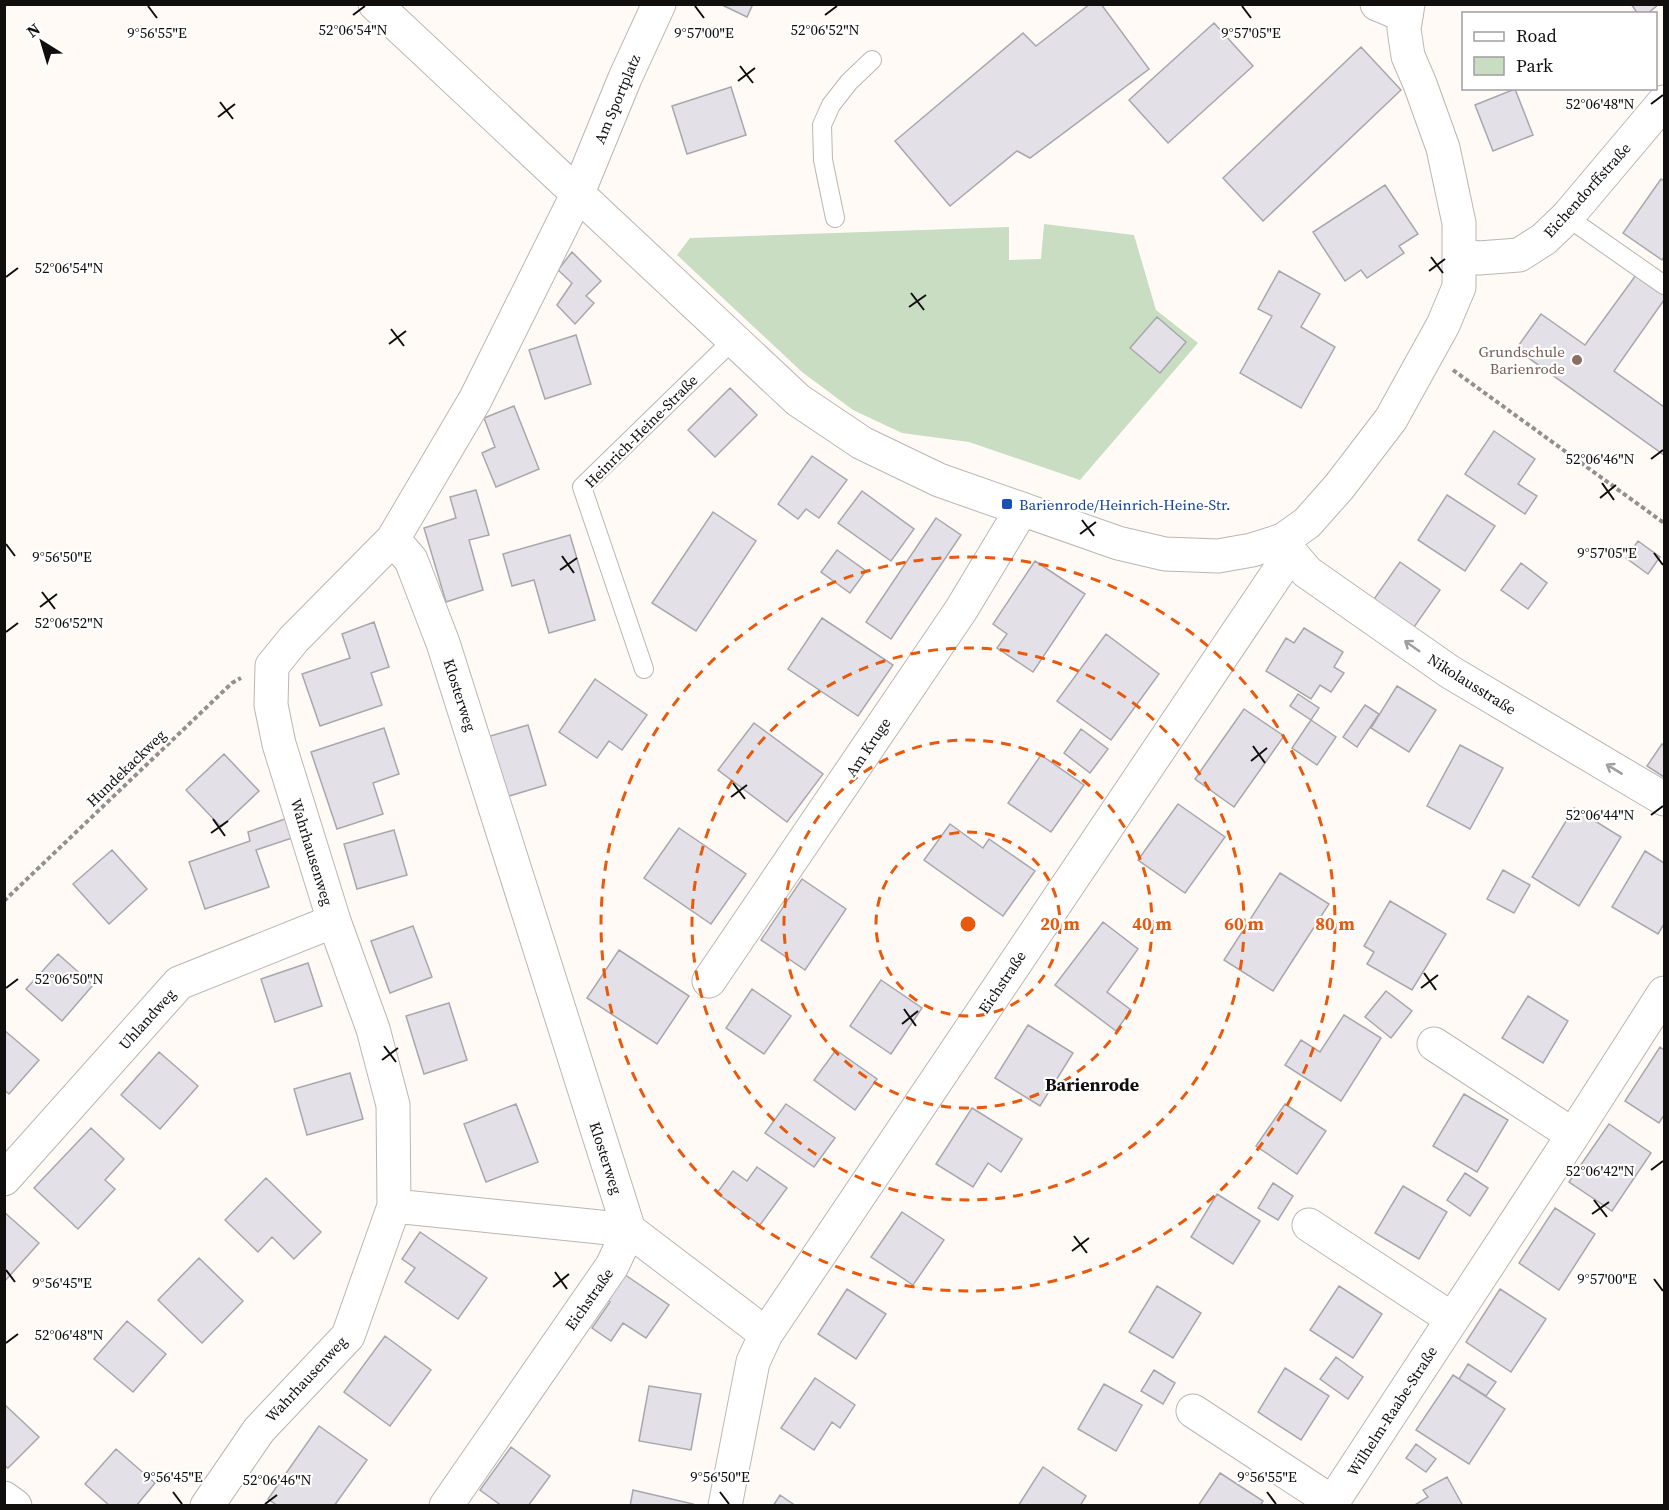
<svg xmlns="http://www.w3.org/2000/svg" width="1669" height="1510" viewBox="0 0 1669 1510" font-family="'Source Serif 4',serif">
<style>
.green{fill:#c8ddc1}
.building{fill:#e3e1e7;stroke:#a8a7ac;stroke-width:1.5}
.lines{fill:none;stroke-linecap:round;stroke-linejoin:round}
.service-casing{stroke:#bbb6b3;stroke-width:20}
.minor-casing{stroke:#bbb6b3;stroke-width:35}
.tertiary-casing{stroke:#bbb6b3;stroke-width:35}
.path{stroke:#94908d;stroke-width:4;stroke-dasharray:4.5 3;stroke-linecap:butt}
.service{stroke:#fff;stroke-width:18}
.minor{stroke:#fff;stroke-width:33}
.tertiary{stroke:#fff;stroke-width:33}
.oneway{stroke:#a09f9f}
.ticks{fill:none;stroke:#110f0e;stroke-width:2}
.ring{fill:none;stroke:#e8590c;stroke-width:3;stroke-dasharray:10 8}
.education-dot{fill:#8d6e63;stroke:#fff;stroke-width:2}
.transit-dot{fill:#1a4fb4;stroke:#fff;stroke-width:2}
.labels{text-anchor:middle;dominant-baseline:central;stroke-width:4.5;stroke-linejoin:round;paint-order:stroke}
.street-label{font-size:15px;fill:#110f0e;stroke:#fff}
.education-label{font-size:15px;fill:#785e54;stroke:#fff;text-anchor:end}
.transit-label{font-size:15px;fill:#164399;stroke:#fff;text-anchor:start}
.quarter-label{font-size:18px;font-weight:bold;fill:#110f0e;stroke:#fff}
.ticks-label{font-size:15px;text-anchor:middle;fill:#110f0e;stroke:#fff;stroke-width:4.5;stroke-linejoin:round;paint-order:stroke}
.centre{fill:#e8590c;stroke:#fff;stroke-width:3}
.ring-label{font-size:18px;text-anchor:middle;font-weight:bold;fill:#e8590c;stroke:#fff;stroke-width:4.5;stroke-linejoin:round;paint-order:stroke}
</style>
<rect width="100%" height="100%" fill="#fffaf6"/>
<!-- green -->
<path class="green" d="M1044 224 1134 235 1156 310 1198 343 1080 480 969 442 902 433 853 410 802 372 677 255 690 238 1009 227V260L1041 259Z"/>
<!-- building -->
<path class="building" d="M720 4H753L747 17Z
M1090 4H1101L1149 69 1030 158 1017 151 950 206 895 141 1023 33 1036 46Z
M1631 4H1659L1647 14H1638Z
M1214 23 1253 66 1168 143 1129 100Z
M1361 47 1401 90 1263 221 1223 178Z
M731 87 746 135 687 154 672 106Z
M1515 89 1533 135 1493 151 1475 105Z
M1661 179 1664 181V257L1662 260 1623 233Z
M1385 185 1418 234 1399 246 1404 253 1367 278 1361 270 1345 281 1313 232Z
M572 252 601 281 586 296 594 303 575 324 557 305 572 283 558 270Z
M1279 271 1320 294 1301 327 1335 347 1301 408 1240 373 1272 316 1258 309Z
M1636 275 1664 295V300L1614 371 1664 407V455L1516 349 1541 314 1585 345Z
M1157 317 1186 342 1160 373 1130 348Z
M576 335 591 384 545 399 529 350Z
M730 388 757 415 715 457 688 430Z
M514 406 539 469 496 487 482 453 495 447 484 418Z
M1494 431 1535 459 1518 484 1537 496 1525 514 1465 474Z
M812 456 847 480 819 518 806 509 798 519 778 504Z
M476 490 489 535 469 540 483 590 446 602 424 528 456 518 450 497Z
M862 491 914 529 891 561 838 523Z
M1447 495 1495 526 1465 571 1418 540Z
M713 512 756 541 696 631 652 603Z
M936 518 961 535 891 639 866 622Z
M570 535 595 620 549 633 534 580 512 586 503 554Z
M1638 541 1660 557 1648 574 1626 558Z
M837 550 866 571 850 593 821 572Z
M1035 561 1085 594 1033 672 997 648 1007 634 993 624Z
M1400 562 1440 590 1412 630 1372 602Z
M1521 563 1547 583 1528 609 1501 590Z
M822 618 893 665 858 716 788 669Z
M374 622 389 667 371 673 382 705 320 726 302 674 350 658 342 634Z
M1304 628 1343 652 1334 667 1344 673 1331 692 1320 685 1311 699 1266 671 1286 638 1294 643Z
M1106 634 1159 674 1111 740 1057 701Z
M595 679 647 715 622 750 609 741 597 758 559 732Z
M1397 686 1436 710 1409 752 1371 728Z
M1298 694 1319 708 1311 720 1290 706Z
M1365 705 1379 714 1357 747 1343 737Z
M1244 709 1284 736 1234 807 1195 779Z
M1311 720 1336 737 1317 765 1292 748Z
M754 723 823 774 787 822 718 770Z
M528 725 546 785 506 797 487 737Z
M384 728 399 774 373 783 383 814 337 829 311 752Z
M1081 729 1108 749 1090 773 1064 753Z
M1662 744 1664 746V777L1647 766Z
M1460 745 1503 768 1470 829 1427 806Z
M224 754 259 791 221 827 186 790Z
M1041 755 1084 785 1051 832 1008 803Z
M1178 804 1225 837 1185 893 1138 860Z
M1574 808 1621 837 1579 906 1532 877Z
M285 819 292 838 256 850 269 887 205 909 189 862 250 841 248 832Z
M950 824 983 848 989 839 1035 871 1003 916 924 860Z
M679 828 746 874 711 924 644 878Z
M394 830 407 875 357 889 344 844Z
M112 850 147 889 109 924 73 884Z
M1645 851 1664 863V924L1658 934 1612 907Z
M1503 870 1530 885 1514 913 1487 899Z
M1280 873 1329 904 1273 991 1224 960Z
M802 879 846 909 805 970 761 940Z
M1390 901 1446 934 1412 990 1367 964 1374 952 1364 946Z
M1103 922 1138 949 1107 992 1131 1010 1116 1031 1055 985Z
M413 926 432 977 390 993 371 941Z
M619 950 689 996 657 1044 587 998Z
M58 954 93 985 62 1021 26 989Z
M308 963 322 1006 275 1022 261 979Z
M881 980 922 1008 891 1054 850 1026Z
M752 989 791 1016 764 1054 726 1028Z
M1386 991 1412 1011 1391 1038 1365 1017Z
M1528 996 1568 1021 1543 1063 1502 1038Z
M449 1003 467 1060 424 1074 406 1016Z
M1344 1015 1381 1038 1341 1101 1285 1065 1301 1040 1320 1052Z
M1028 1025 1073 1053 1040 1106 995 1078Z
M4 1030 39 1060 9 1094 4 1090Z
M1660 1047 1664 1050V1115L1659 1123 1625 1101Z
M836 1050 877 1079 855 1110 814 1080Z
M159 1052 198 1086 160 1129 121 1095Z
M350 1073 363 1119 307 1135 294 1089Z
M1464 1094 1508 1120 1477 1172 1433 1146Z
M516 1104 538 1162 486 1182 464 1124Z
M786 1104 835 1138 814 1167 765 1133Z
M1285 1104 1326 1131 1297 1174 1256 1146Z
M972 1108 1022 1139 1001 1172 988 1163 973 1187 936 1164Z
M1609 1124 1651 1153 1612 1211 1569 1182Z
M91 1128 124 1159 105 1180 115 1189 78 1229 34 1188Z
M757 1167 787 1188 760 1225 717 1193 733 1171 747 1181Z
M1465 1173 1488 1188 1470 1216 1447 1200Z
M266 1178 321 1232 294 1259 272 1237 258 1252 225 1220Z
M1273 1183 1293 1196 1278 1220 1258 1208Z
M1403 1186 1447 1212 1419 1259 1375 1233Z
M1217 1194 1260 1221 1233 1264 1191 1237Z
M1555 1208 1595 1234 1559 1290 1519 1263Z
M4 1212 39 1243 4 1282Z
M902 1212 944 1240 913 1285 871 1257Z
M420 1232 487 1278 458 1319 405 1282 415 1268 402 1259Z
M199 1258 243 1301 202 1343 158 1300Z
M621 1272 669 1305 646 1338 623 1323 611 1341 592 1328 610 1302 604 1298Z
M1157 1286 1201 1313 1173 1358 1129 1332Z
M1339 1286 1382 1314 1353 1358 1310 1330Z
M847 1289 886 1314 856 1359 818 1334Z
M1500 1289 1546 1319 1511 1372 1466 1342Z
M127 1321 166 1354 133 1392 94 1359Z
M385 1336 431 1370 390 1426 344 1392Z
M1336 1357 1363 1377 1348 1399 1320 1379Z
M1468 1364 1496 1382 1486 1396 1459 1379Z
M1285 1368 1329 1396 1301 1440 1258 1412Z
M1154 1370 1175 1383 1163 1404 1141 1391Z
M1453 1375 1505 1409 1469 1464 1416 1430Z
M815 1378 855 1405 840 1428 832 1422 814 1450 781 1428Z
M1104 1384 1142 1405 1116 1451 1078 1429Z
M649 1386 701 1394 691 1450 639 1441Z
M4 1404 39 1437 8 1468 4 1465Z
M319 1426 367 1460 334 1506H278L268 1499Z
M1416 1444 1436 1459 1426 1472 1406 1458Z
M511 1447 550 1476 528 1506H502L480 1490Z
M116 1449 155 1483 136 1506H110L85 1484Z
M1043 1467 1086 1496 1080 1506H1018Z
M1220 1473 1263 1501 1260 1506H1198Z
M1447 1477 1463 1506H1413L1428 1497 1423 1490Z
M633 1490 693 1504 692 1506H630Z
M780 1495 796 1506H773Z"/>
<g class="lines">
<defs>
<path id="service" d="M1567 217 1664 285
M835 218 823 160 822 125 831 105 849 82 872 60
M644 669 582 487 733 340"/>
<path id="minor" d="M1377 4 1406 16
M1460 256 1479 258 1519 255 1544 239 1567 217 1664 102
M393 539 411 560 443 643 629 1230
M1291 553 1307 572 1450 672 1664 799
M709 981 961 610 1022 509
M1434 1044 1573 1135
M4 1179 179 983 334 921
M394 1206 629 1230
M1309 1225 1452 1319
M629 1230 766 1334
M1193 1411 1332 1502
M4 1498 15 1506
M207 1506 259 1430 348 1336 394 1206 393 1105 373 1029 334 921 279 744 271 705 272 666 294 639 393 539 475 400 577 195 625 78 659 4
M446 1506 612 1266 629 1230
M725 1506 753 1362 766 1334 1291 553 1283 540
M1330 1506 1573 1135 1664 993"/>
<path id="tertiary" d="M375 4 798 400 862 443 939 480 1118 543 1165 554 1218 556 1252 550 1283 540 1307 523 1339 487 1391 419 1443 325 1459 287V223L1443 148 1420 84 1408 56 1404 29 1408 4"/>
</defs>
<!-- service casing -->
<use href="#service" class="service-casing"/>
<!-- minor casing -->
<use href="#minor" class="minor-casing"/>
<!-- tertiary casing -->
<use href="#tertiary" class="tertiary-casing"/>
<!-- path -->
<path class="path" d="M1453 370 1664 523
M4 901 232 683 241 678"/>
<!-- service -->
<use href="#service" class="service"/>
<!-- minor -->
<use href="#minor" class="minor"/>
<!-- tertiary -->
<use href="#tertiary" class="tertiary"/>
</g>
<!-- one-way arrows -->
<defs><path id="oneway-shaft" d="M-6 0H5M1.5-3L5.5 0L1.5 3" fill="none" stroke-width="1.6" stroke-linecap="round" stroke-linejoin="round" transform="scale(1.5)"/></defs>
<g class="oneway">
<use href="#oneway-shaft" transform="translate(1412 646) rotate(-145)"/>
<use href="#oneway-shaft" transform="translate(1614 769) rotate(-149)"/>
</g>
<!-- ticks -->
<path class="ticks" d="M148 6 157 18M695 6 704 18M1242 6 1251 18M353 15 365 6M825 15 837 6M740 66 753 83M738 81 755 68M220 102 233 119M1651 104 1663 95M218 117 235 104M1431 257 1443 273M1429 271 1445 259M6 277 18 268M911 293 924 310M909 307 926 295M391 329 404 346M389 344 406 331M1651 459 1663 450M1602 483 1614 500M1600 498 1616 485M1082 520 1094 536M1080 534 1096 522M6 544 15 556M1654 553 1663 565M562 556 574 573M560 570 577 558M42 592 55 609M40 607 57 594M6 632 18 623M1253 746 1265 763M1251 761 1267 748M733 783 745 799M731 797 747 785M1651 815 1663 806M213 819 225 836M211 833 228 821M1424 973 1436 990M6 988 18 979M1421 988 1438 975M904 1009 916 1026M902 1024 918 1011M384 1046 396 1062M382 1060 398 1048M1651 1170 1663 1161M1594 1200 1607 1217M1592 1214 1609 1202M1074 1236 1087 1253M1072 1251 1089 1238M6 1270 15 1282M555 1272 567 1289M1654 1279 1663 1291M553 1287 569 1274M6 1343 18 1334M173 1492 182 1504M720 1492 729 1504M1267 1492 1276 1504M265 1504 277 1495"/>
<!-- distance rings -->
<g class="ring">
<circle cx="968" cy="924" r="92"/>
<circle cx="968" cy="924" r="184"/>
<circle cx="968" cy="924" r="276"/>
<circle cx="968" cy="924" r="367"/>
</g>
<!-- markers -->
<circle class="education-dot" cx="1577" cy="360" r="6"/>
<rect class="transit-dot" x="1001" y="498" width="12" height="12" rx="3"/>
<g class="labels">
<!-- street labels -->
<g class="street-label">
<text transform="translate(617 99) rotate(-67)">Am Sportplatz</text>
<text transform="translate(1587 190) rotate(-48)">Eichendorffstraße</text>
<text transform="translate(641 431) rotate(-45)">Heinrich-Heine-Straße</text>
<text transform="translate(1472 684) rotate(32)">Nikolausstraße</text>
<text transform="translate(460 695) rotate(72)">Klosterweg</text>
<text transform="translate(868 747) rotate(-56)">Am Kruge</text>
<text transform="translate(126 768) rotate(-44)">Hundekackweg</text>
<text transform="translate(312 852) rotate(73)">Wahrhausenweg</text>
<text transform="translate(1002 982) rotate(-56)">Eichstraße</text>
<text transform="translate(147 1019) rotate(-48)">Uhlandweg</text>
<text transform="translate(606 1158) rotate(72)">Klosterweg</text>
<text transform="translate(589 1299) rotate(-55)">Eichstraße</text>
<text transform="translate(306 1379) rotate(-47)">Wahrhausenweg</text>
<text transform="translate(1392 1411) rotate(-57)">Wilhelm-Raabe-Straße</text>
</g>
<!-- education labels -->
<g class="education-label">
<text x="1565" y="351">Grundschule<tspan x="1565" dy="17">Barienrode</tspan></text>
</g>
<!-- transit labels -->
<g class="transit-label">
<text x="1019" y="504">Barienrode/Heinrich-Heine-Str.</text>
</g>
<!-- quarter labels -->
<g class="quarter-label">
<text x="1092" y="1084">Barienrode</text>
</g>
</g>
<g class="ticks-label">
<text x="825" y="35">52°06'52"N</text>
<text x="353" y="35">52°06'54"N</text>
<text x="157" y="38">9°56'55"E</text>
<text x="704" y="38">9°57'00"E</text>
<text x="1251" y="38">9°57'05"E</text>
<text x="1600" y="109">52°06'48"N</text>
<text x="69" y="273">52°06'54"N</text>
<text x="1600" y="464">52°06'46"N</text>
<text x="1607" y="558">9°57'05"E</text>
<text x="62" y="562">9°56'50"E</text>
<text x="69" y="628">52°06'52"N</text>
<text x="1600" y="820">52°06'44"N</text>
<text x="69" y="984">52°06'50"N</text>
<text x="1600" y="1176">52°06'42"N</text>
<text x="1607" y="1284">9°57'00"E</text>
<text x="62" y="1288">9°56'45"E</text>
<text x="69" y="1340">52°06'48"N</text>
<text x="173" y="1482">9°56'45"E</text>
<text x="720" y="1482">9°56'50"E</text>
<text x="1267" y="1482">9°56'55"E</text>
<text x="277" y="1485">52°06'46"N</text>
</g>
<circle cx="968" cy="924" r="9" class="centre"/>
<g class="ring-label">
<text x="1060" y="930">20 m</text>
<text x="1152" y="930">40 m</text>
<text x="1244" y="930">60 m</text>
<text x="1335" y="930">80 m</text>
</g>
<!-- border -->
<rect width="1669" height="1510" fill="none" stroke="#110f0e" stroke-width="12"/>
<!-- legend -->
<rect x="1462" y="12" width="195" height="78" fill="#ffffff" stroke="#a09f9f" stroke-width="1.5"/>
<rect x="1474" y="32" width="30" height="9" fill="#ffffff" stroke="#a09f9f" stroke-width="1.5"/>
<text x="1516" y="42" font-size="18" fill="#110f0e">Road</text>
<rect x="1474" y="57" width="30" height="18" fill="#c8ddc1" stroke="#a09f9f" stroke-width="1.5"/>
<text x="1516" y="72" font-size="18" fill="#110f0e">Park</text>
<!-- north arrow -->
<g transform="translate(42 42) rotate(323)" stroke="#ffffff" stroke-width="4.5" paint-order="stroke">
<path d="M0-4.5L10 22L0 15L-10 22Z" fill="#110f0e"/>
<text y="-9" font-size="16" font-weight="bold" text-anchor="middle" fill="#110f0e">N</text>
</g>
</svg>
